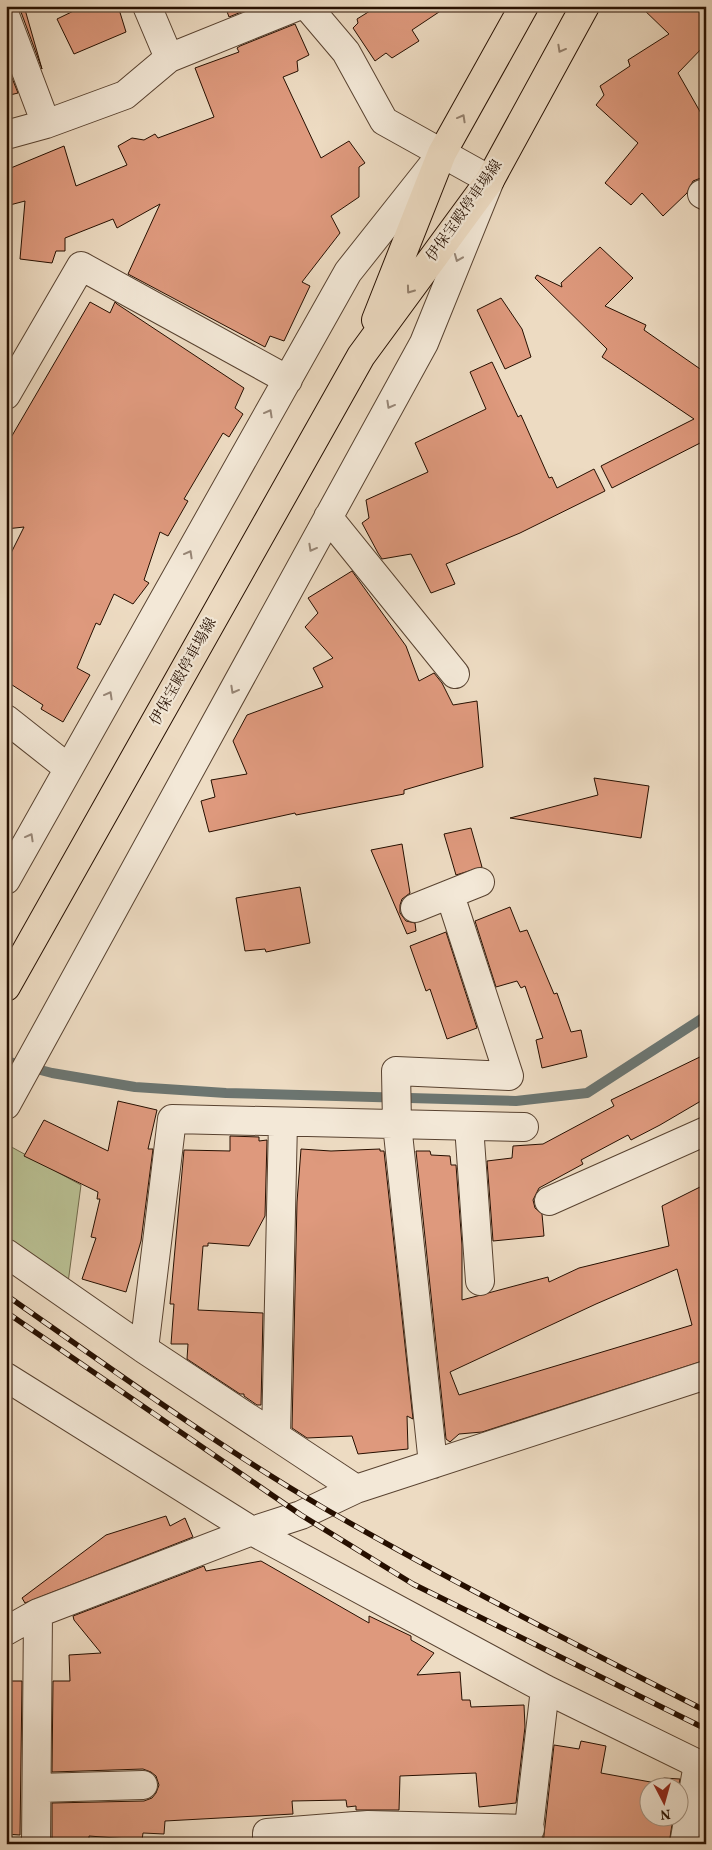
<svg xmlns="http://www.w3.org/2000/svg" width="712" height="1850" viewBox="0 0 712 1850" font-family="Vollkorn,'Noto Serif JP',serif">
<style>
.green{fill:#b9c093;stroke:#70684a}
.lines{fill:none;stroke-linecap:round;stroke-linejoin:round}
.stream{stroke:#6c7570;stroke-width:10}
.building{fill:#de997d;stroke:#260f00;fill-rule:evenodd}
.minor-casing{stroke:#584230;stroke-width:30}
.major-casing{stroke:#260f00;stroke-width:30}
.minor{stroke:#f3e8d7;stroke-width:28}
.major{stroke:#eddbc2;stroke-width:28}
.rail-casing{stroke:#260f00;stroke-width:5.5}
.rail{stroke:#f3e8d7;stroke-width:4;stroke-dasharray:11;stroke-linecap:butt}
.oneway{stroke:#937f6b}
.oneway2{stroke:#978676}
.labels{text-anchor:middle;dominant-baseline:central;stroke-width:4.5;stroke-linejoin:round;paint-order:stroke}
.street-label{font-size:15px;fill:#260f00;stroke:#f3e8d7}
</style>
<rect width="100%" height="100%" fill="#eddbc2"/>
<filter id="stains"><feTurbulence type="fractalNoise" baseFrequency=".004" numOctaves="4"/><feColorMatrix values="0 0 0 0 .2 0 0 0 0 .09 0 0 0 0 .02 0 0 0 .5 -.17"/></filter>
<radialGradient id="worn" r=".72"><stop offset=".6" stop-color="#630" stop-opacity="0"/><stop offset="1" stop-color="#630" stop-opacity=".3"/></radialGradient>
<!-- green -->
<path class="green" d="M6 1144 81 1185 68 1283 6 1239Z"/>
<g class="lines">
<!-- stream -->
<path class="stream" d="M6 1061 52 1073 135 1087 226 1093 516 1101 587 1093 706 1016"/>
</g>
<!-- building -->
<path class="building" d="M16 6H24L42 69 21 12Z
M84 6H118L126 32 74 54 57 19Z
M225 6H256L229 17Z
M378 6H448L412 30 419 41 392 58 386 53 375 61 353 28 358 23 357 19Z
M640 6H698L706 13V44L678 73 706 122V176L693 181 687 193 663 216 642 193 631 205 605 183 638 143 596 105 604 95 600 86 630 66 628 60 669 34Z
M295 24 309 55 297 61 298 71 283 77 321 158 349 141 365 163 359 167V197L331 216 340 233 302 282 310 286 284 341 270 336 265 347 128 274 160 204 117 228 113 219 65 238V251H56L52 263 20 259 25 201 6 206V170L64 146 76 186 127 165 118 146 132 138 144 140 155 134 158 138 214 117 195 68 239 52 237 48 240 46Z
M6 63 18 93 6 96Z
M600 247 633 278 605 306 646 325 644 330 706 373V440L612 488 601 466 694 419 602 357 607 349 535 278 537 275 562 287 561 283Z
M501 298 522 329 531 357 505 369 477 310Z
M90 302 110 313 115 302 117 304 244 388 235 408 243 414 229 437 223 433 184 499 188 501 168 536 160 532 144 580 149 583 133 604 114 594 100 625 96 623 77 668 90 675 63 722 41 709 43 705 6 681V563L24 527 6 529V446Z
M492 362 518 417 521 415 549 478 552 477 557 488 594 469 605 491 520 533 446 564 455 584 431 593 411 554 382 559 378 553 362 523 369 518 366 500 428 472 415 443 486 409 470 372Z
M352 571 406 646 419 681 434 673 442 683 453 705 477 701 483 767 404 790V794L296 815 295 813 209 832 201 801 215 797 211 780 247 774 233 741 247 715 323 687 313 668 333 658 305 627 318 613 308 598Z
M594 778 649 786 641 838 510 818 598 795Z
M471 828 482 867 456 875 444 834Z
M402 844 410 893 402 899 400 905V913L406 921 415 923 416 931 407 934 371 850Z
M300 887 310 943 266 952 265 949 245 951 236 898Z
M510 907 520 932 527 930 554 994 557 993 571 1032 581 1030 587 1057 542 1068 536 1040 543 1038 525 986 521 988 517 981 496 987 475 921Z
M446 932 477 1028 447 1039 430 989 426 991 410 946Z
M706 1054V1098L660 1125 631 1140 628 1135 581 1160 583 1164 539 1188 533 1200 535 1208 542 1214 544 1236 493 1241 487 1161 512 1158 513 1146 543 1144 614 1106 611 1100Z
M118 1101 157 1110 148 1149H153L141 1241 126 1292 82 1279 96 1238 91 1237 100 1199H97L98 1192 24 1156 44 1120 108 1151Z
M230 1136 259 1137V1141L267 1140 265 1216 249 1246 208 1243V1246H203L198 1310 263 1313 261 1405H257L244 1396V1394H240L187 1359 188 1344H171L174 1304H170L184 1150 230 1151Z
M301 1149 331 1151 380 1149V1151H384L413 1419 407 1416 408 1449 358 1454 352 1436 307 1438 292 1428 297 1202Z
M416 1151H430L431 1155 450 1156 451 1165H456L462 1245V1300L548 1277 549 1282 579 1268 669 1246 662 1206 706 1184V1360L482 1432 459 1434 450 1442 446 1439ZM677 1269 692 1325 459 1395 450 1372 596 1304Z
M166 1516 170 1526 185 1518 193 1537 25 1603 22 1598 106 1535Z
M261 1561 369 1623V1616L411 1636V1640L434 1653 417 1675 460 1672 462 1700H470L471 1707 524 1705 525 1727 516 1803 479 1807 476 1773 400 1776 399 1810H356V1806L347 1807 346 1800 292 1801 293 1814 165 1821 164 1834 143 1833 142 1840 89 1836V1844H52V1803L144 1801 152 1798 156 1793 159 1785 156 1776 151 1772 143 1769 52 1772 53 1681H70L69 1655 101 1653 74 1620 73 1616 204 1566 206 1571Z
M6 1681H22L20 1835 6 1834Z
M581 1741 606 1746 601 1773 656 1783 664 1778 680 1779 678 1788H650V1818H673L669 1844H543L554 1745 579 1749Z"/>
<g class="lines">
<defs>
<path id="minor" d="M147 6 169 58
M6 18 46 124
M6 135 46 124 125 95 169 58 298 6
M702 194 706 196
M6 395 81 266 288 380
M328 517 455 674
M6 719 68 768
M6 880 348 272 436 161
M415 908 480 882
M6 1105 424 343 490 180 384 121 346 52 307 6
M469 1126 480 1281
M549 1201 706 1131
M6 1253 144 1349 356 1489
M144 1349 172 1119 524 1127
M6 1377 252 1531 545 1689 706 1768
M276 1436 283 1122
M433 1464 397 1124 396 1071 509 1076 450 895
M6 1631 38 1613 252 1531 301 1515 356 1489 706 1375
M38 1788 143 1785
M36 1844 38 1613
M267 1844V1833L368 1825 530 1829
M527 1844 545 1689
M684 1844 698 1764"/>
<path id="major" d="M376 320 442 153 524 6
M6 987 361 356 490 180 585 6"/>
</defs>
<!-- minor casing -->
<use href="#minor" class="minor-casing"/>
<!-- major casing -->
<use href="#major" class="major-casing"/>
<!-- minor -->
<use href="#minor" class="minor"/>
<!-- major -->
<use href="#major" class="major"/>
<defs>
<path id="rail" d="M6 1295C110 1368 213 1443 322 1507 448 1580 577 1645 706 1711
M6 1312 301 1515 413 1584 706 1729"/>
</defs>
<!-- rail casing -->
<use href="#rail" class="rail-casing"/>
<!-- rail -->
<use href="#rail" class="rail"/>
</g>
<!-- one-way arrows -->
<defs><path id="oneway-chevron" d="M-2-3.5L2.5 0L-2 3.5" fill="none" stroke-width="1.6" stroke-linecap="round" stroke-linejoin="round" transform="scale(1.25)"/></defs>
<g class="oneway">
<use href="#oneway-chevron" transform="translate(561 49) rotate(119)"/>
<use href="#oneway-chevron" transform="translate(462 118) rotate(-61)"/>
<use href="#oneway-chevron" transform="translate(410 290) rotate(126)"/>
</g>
<g class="oneway2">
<use href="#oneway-chevron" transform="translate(458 258) rotate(112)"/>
<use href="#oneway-chevron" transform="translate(390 405) rotate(119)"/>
<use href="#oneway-chevron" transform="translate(269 413) rotate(-61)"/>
<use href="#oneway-chevron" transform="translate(312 548) rotate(119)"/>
<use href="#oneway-chevron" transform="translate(189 554) rotate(-61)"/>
<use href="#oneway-chevron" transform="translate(234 690) rotate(119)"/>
<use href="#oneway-chevron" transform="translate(109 695) rotate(-61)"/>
<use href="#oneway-chevron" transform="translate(30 837) rotate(-61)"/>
</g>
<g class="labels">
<!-- street labels -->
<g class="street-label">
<text transform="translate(465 211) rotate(-55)">伊保宝殿停車場線</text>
<text transform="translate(184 672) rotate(-61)">伊保宝殿停車場線</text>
</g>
</g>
<!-- margin -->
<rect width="712" height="1850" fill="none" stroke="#eddbc2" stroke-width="25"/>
<rect x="8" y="8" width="697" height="1835" fill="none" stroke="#260f00" stroke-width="2.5"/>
<rect x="12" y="12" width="687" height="1825" fill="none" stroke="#260f00"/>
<!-- north arrow -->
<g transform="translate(664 1802) rotate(174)"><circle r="24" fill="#f3e8d7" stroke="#a19181"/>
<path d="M0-4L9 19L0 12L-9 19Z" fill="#8f2418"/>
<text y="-8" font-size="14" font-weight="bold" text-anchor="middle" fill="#260f00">N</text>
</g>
<rect width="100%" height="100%" filter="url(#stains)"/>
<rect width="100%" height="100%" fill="url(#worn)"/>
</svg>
